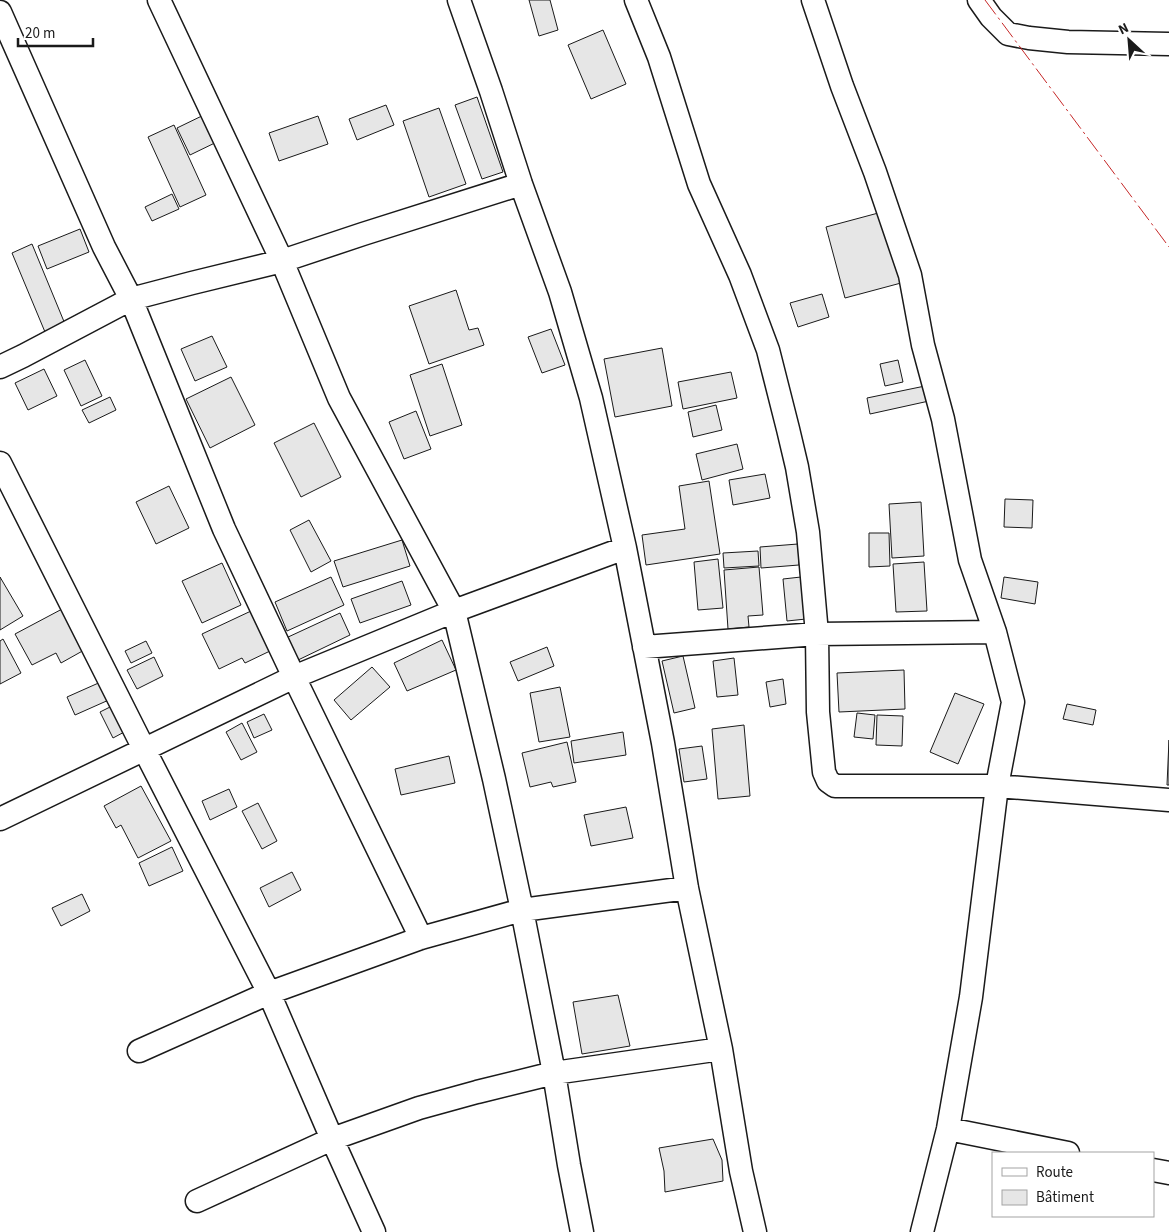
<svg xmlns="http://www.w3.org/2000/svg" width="1169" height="1232" viewBox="0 0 1169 1232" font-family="'Source Sans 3',sans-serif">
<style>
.building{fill:#e6e6e6;stroke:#1a1a1a}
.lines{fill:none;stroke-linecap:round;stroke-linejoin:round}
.minor-casing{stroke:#1a1a1a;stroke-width:25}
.minor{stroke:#fff;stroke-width:22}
.power{stroke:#c62828;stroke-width:1;stroke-dasharray:18 4 2.5 4;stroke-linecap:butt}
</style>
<rect width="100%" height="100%" fill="#fff"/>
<!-- building -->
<path class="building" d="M529 0H550L558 30 539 36Z
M603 30 626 84 591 99 568 45Z
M477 97 503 172 482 179 455 105Z
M386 105 394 125 357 140 349 119Z
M439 108 466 184 429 197 403 121Z
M210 112 223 139 190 155 177 128Z
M318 116 328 144 279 161 269 133Z
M174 125 206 195 180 207 148 137Z
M172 194 179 209 152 221 145 207Z
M882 212 901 283 845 298 826 227Z
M80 229 89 252 47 269 38 246Z
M32 244 65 324 45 332 12 253Z
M456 290 469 330 478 328 484 345 429 364 409 306Z
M822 294 829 317 798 327 790 303Z
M551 329 565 365 542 373 528 337Z
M212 336 227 367 195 381 181 349Z
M662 348 672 406 615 417 604 359Z
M85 360 102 396 81 406 64 370Z
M898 360 903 382 885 386 880 364Z
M442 364 462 425 430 436 410 375Z
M44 369 57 396 28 410 15 383Z
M731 372 737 398 683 409 678 382Z
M231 377 255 425 210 448 186 399Z
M925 386 929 401 870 414 867 398Z
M110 397 116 410 89 423 82 410Z
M716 405 722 430 693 437 688 412Z
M416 411 431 449 404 459 389 422Z
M314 423 341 477 301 497 274 443Z
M737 444 743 469 702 480 696 454Z
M765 474 770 498 733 505 729 480Z
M709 481 720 554 646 565 642 535 685 529 679 486Z
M169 486 189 528 156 544 136 502Z
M1005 499 1033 500 1032 528 1004 527Z
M921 502 924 556 892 558 889 504Z
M309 520 331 561 311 572 290 530Z
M869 533H889L890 566 869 567Z
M402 540 410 566 343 587 334 561Z
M798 544 799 565 761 568 760 547Z
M758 551 759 566 724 568 723 553Z
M718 559 723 608 698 610 694 562Z
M924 562 927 611 896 612 893 564Z
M222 563 241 605 202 623 182 581Z
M759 567 763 615 748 616 749 627 728 629 724 570Z
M0 577 23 616 0 630Z
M331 577 344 605 287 631 275 602Z
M801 577 806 619 787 621 783 579Z
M1004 577 1038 582 1035 604 1001 598Z
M402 581 411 605 360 623 351 599Z
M64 608 86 649 61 663 56 653 32 665 15 634Z
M251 611 270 651 245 663 242 658 219 669 202 634Z
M340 613 350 635 296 661 286 638Z
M3 639 21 673 0 684V641Z
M442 640 456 670 407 691 394 663Z
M146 641 152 653 131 663 125 651Z
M547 647 554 666 518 681 510 662Z
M683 656 695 708 674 713 662 661Z
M154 657 163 676 137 689 127 670Z
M734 658 738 695 717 697 713 661Z
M372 667 390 687 351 720 334 700Z
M904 670 905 709 839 712 837 673Z
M783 679 786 704 770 707 766 682Z
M103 681 111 699 75 715 67 697Z
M560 687 570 737 539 742 530 693Z
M955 693 984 704 958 764 930 752Z
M116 704 128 730 113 738 100 712Z
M1067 704 1096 710 1093 725 1063 719Z
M857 713 875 715 873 739 854 737Z
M264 714 272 730 254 738 247 722Z
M877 715 903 716 902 746 876 745Z
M242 723 257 752 241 760 226 732Z
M744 725 750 796 718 799 712 729Z
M623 732 626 755 574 763 571 741Z
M1169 740V785H1167Z
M567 742 576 782 553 787 551 782 530 787 522 753Z
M702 746 707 779 684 782 679 749Z
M449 756 455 783 401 795 395 769Z
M141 786 171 841 138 858 121 825 116 828 104 806Z
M229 789 237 807 210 820 202 801Z
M258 803 277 841 262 849 242 811Z
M626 807 633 838 591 846 584 815Z
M172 847 183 871 149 886 139 863Z
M292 872 301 890 269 907 260 888Z
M82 894 90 911 61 926 52 908Z
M618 995 630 1046 582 1054 573 1002Z
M713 1139 722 1160 723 1181 665 1192 664 1171 659 1148Z"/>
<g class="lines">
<defs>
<path id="minor" d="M159 0 282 261 339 398 454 611 494 779 522 910 554 1073 569 1165 582 1232
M459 0 491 91 521 184 560 292 591 398 625 548 663 743 687 888 721 1049 741 1171 755 1232
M636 0 659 57 699 184 740 275 768 350 788 429 797 467 808 532 817 634 818 712 824 772 828 781 835 786H997L1169 800
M813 0 842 86 875 172 910 275 923 345 943 419 970 560 995 632 1013 702 997 786 971 997 948 1129 922 1232
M979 0 991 17 1008 34 1029 38 1068 42 1169 44
M0 12 104 247 131 299 224 529 294 677 421 938
M0 367 23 356 131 299 192 283 282 261 363 234 521 184
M0 463 144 749 269 993 332 1139 374 1232
M644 647 817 634 995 632
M0 819 294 677 454 611 625 548
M139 1051 269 993 421 938 522 910 687 888
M948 1129 1068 1153
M1153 1170 1169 1173
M197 1201 332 1139 419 1108 477 1092 554 1073 721 1049"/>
</defs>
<!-- minor casing -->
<use href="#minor" class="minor-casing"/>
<!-- minor -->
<use href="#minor" class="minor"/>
<!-- power -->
<path class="power" d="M985 0 1169 247"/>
</g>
<!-- legend -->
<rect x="992" y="1152" width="162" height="65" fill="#ffffff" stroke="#a3a3a3"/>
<rect x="1002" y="1168" width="25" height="8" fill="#ffffff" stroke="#a3a3a3"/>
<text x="1036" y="1177" font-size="15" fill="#1a1a1a">Route</text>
<rect x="1002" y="1190" width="25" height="15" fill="#e6e6e6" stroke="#a3a3a3"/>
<text x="1036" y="1202" font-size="15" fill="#1a1a1a">Bâtiment</text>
<!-- north arrow -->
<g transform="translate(1129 40) rotate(334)" stroke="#ffffff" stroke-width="4" paint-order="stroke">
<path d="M0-4L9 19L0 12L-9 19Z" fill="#1a1a1a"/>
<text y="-8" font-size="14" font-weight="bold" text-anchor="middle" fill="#1a1a1a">N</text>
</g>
<!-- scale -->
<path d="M18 38v8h75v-8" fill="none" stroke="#1a1a1a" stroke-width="2.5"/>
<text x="25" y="38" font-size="15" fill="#1a1a1a" stroke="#ffffff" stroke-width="4" paint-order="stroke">20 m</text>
</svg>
